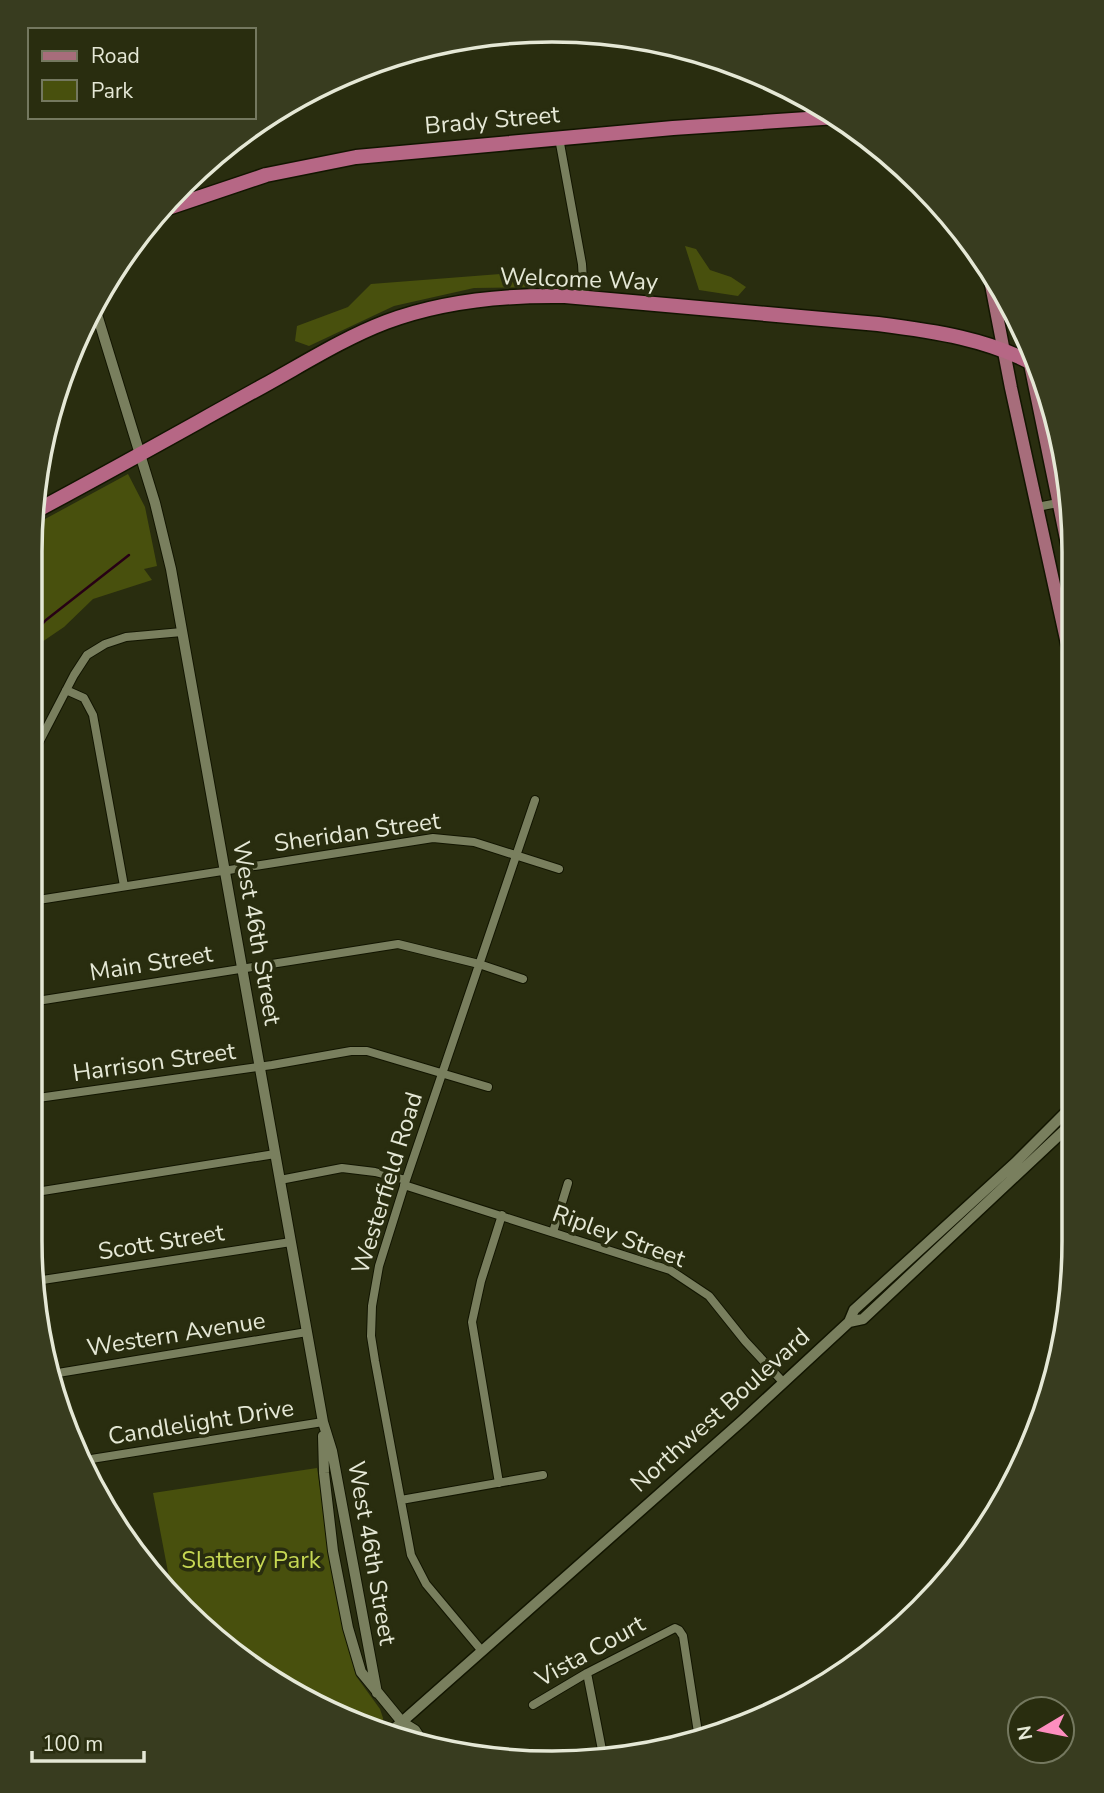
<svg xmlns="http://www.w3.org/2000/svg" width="1104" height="1793" viewBox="0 0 1104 1793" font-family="'Nunito Sans',sans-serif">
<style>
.green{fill:#48500d}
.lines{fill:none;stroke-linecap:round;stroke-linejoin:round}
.stream{stroke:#270014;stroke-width:2.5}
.minor-casing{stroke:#121500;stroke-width:10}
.tertiary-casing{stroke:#121500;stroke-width:12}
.secondary-casing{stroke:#121500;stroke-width:13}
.primary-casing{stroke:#121500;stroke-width:15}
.trunk-casing{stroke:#121500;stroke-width:17}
.minor{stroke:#797f5e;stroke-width:8}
.tertiary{stroke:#797f5e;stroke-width:10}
.secondary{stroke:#797f5e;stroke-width:10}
.primary{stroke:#a76d7b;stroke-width:12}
.trunk{stroke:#b66785;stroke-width:14}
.labels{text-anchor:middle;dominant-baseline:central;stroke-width:7;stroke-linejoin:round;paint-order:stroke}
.street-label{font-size:24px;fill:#e5e8d6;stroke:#292d0f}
.park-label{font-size:24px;fill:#c6d753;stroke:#292d0f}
.rim{fill:none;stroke:#e5e8d6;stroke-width:3.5}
</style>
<rect width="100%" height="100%" fill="#292d0f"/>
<!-- green -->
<path class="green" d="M685 246 696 249 710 270 731 277 746 287 738 296 699 290Z
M514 273 534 275 532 287 474 288 394 306 309 346 295 341 297 326 348 307 371 284Z
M128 474 145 507 157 566 144 569 152 580 93 599 64 627 39 644 33 651 34 525Z
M317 1468 337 1595 356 1676 380 1709 383 1718V1728L378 1732 234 1656 172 1593 153 1493Z"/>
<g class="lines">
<!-- stream -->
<path class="stream" d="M33 634 46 620 129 555"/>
<defs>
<path id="minor" d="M559 138 582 264 584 298
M1037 507 1058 503
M66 690 84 698 93 715 124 886
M33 754 74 675 87 655 105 644 126 637 182 632
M32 901 433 838 474 842 559 869
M31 1002 398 944 479 964 523 979
M31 1099 272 1065 351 1051H367L488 1087
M280 1180 342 1168 375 1172 406 1180
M404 1185 670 1270 709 1296 745 1341 783 1382
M30 1193 275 1154
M553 1232 568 1183
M36 1281 291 1242
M52 1374 307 1332
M85 1460 323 1422
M499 1483 472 1322 481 1281 502 1215
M401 1500 543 1475
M482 1651 426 1584 411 1555 375 1361 371 1336 372 1306 379 1266 406 1180 535 800
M587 1673 603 1755
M533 1705 587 1673 675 1628 679 1630 683 1636 699 1739"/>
<path id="tertiary" d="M95 308 155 503 171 569 323 1422 332 1451 377 1693
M323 1436 324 1473 333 1551 348 1628 361 1672 402 1722 415 1730 423 1742"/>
<path id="secondary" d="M849 1322 863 1319 1071 1124
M386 1736 743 1420 849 1322 854 1310 1015 1163 1071 1107"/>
<path id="primary" d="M988 269 1011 388 1072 667
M1024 335 1073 573"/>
<path id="trunk" d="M159 211 266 175 356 157 673 128 837 117
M34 512C111 471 187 428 263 386 303 364 344 338 386 322 442 301 506 295 565 296L878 324C933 331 990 339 1039 367"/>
</defs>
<!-- minor casing -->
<use href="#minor" class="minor-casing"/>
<!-- tertiary casing -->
<use href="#tertiary" class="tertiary-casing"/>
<!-- secondary casing -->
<use href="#secondary" class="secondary-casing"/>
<!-- primary casing -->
<use href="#primary" class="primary-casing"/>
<!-- trunk casing -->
<use href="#trunk" class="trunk-casing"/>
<!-- minor -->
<use href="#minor" class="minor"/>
<!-- tertiary -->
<use href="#tertiary" class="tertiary"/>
<!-- secondary -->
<use href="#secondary" class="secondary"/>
<!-- primary -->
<use href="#primary" class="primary"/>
<!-- trunk -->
<use href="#trunk" class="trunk"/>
</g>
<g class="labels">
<!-- street labels -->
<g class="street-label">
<text transform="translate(492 120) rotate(-5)">Brady Street</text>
<text transform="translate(579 279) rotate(2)">Welcome Way</text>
<text transform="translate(357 832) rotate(-8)">Sheridan Street</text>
<text transform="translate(257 933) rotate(80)">West 46th Street</text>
<text transform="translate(151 963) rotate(-9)">Main Street</text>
<text transform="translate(154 1062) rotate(-8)">Harrison Street</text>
<text transform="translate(387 1183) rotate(-73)">Westerfield Road</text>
<text transform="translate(619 1236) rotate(20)">Ripley Street</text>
<text transform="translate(161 1242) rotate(-9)">Scott Street</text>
<text transform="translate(176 1334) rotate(-9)">Western Avenue</text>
<text transform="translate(720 1410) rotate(-42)">Northwest Boulevard</text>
<text transform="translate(201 1422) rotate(-9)">Candlelight Drive</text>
<text transform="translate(372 1553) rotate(80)">West 46th Street</text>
<text transform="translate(590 1651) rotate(-29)">Vista Court</text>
</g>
<!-- park labels -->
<g class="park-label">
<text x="251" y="1560">Slattery Park</text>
</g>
</g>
<!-- crop -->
<path d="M0 0H1104V1793H0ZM552 42H552A510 510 0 0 1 1062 552V1241A510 510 0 0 1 552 1751H552A510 510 0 0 1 42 1241V552A510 510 0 0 1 552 42Z" fill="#383c1f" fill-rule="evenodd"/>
<path class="rim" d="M552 42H552A510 510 0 0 1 1062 552V1241A510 510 0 0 1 552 1751H552A510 510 0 0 1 42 1241V552A510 510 0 0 1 552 42Z"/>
<!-- legend -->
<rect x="28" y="28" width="228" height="91" fill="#292d0f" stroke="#74785f" stroke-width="2"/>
<rect x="42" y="51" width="35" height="10" fill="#a76d7b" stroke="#74785f" stroke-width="2"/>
<text x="91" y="63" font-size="21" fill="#e5e8d6">Road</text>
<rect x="42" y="80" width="35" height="21" fill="#48500d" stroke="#74785f" stroke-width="2"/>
<text x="91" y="98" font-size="21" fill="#e5e8d6">Park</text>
<!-- north arrow -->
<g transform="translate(1041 1730) rotate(260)"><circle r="33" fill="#292d0f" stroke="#74785f" stroke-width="2"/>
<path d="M0-5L12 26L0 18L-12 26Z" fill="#fd8ebf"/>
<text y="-10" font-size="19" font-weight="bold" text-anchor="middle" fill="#e5e8d6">N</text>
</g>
<!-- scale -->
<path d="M32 1751v10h112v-10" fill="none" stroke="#e5e8d6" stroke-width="3.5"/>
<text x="42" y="1751" font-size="21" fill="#e5e8d6" stroke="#292d0f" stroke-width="5" paint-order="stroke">100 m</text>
</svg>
